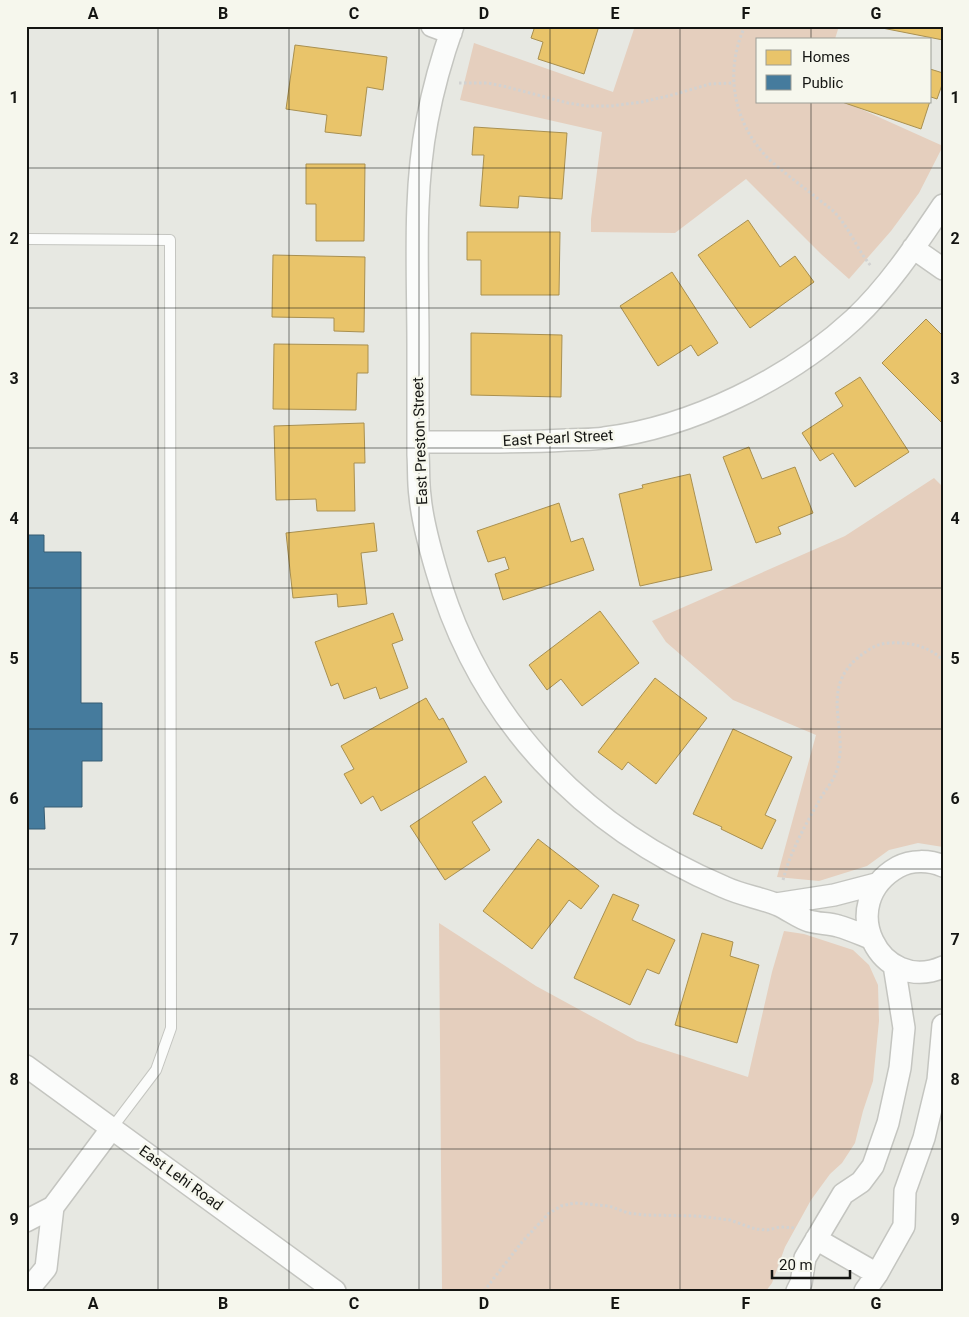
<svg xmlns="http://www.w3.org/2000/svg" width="969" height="1317" viewBox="0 0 969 1317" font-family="Roboto,sans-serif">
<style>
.green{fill:#e5cfbe}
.homes{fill:#e9c46a;stroke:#a99050}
.public{fill:#457b9d;stroke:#365c73}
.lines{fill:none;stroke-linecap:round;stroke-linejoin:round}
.lane-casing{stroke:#c4c5c0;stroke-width:12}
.street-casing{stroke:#c4c5c0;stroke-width:24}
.path{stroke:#d2d2d1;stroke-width:3;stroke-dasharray:2.5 2.5;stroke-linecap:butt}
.lane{stroke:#fbfcfb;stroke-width:10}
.street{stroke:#fbfcfb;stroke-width:21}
.grid{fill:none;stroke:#141512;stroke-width:1;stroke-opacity:0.55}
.labels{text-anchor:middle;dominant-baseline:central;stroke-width:5;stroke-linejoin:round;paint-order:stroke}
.street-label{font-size:15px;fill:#141512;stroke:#f6f7ed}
.neatline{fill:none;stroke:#141512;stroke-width:2}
.grid-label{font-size:16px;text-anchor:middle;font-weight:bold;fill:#141512}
</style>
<rect width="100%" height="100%" fill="#e7e8e2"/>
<!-- green -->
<path class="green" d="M635 26H839L835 39H758V101H843L943 146 919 193 891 231 849 279 821 254 746 179 675 233 591 232V219L602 132 460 100 474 43 613 92Z
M934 478 943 487V847L918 843 889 850 867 866 819 881 777 877 816 735 733 700 666 642 652 621 845 536Z
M439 923 536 986 637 1041 748 1077 772 972 784 931 804 934 853 950 869 965 878 985 879 1021 873 1081 863 1111 855 1143 842 1163 830 1174 811 1200 785 1247 772 1283 766 1291H442Z"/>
<!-- homes -->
<path class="homes" d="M535 26H599L584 74 538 59 543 42 531 38Z
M872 26H943V40Z
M295 45 387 57 383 90 367 87 361 136 325 132 327 115 286 109Z
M930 69 943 73V82L937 99 931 97 930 99Z
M839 101H930L921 129Z
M474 127 567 133 562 199 519 196 518 208 480 206 484 155H472Z
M306 164H365L364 241H316V204H306Z
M748 220 780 267 795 256 814 282 750 328 698 255Z
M467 232H560L559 295H481V260H467Z
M273 255 365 257 364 332 334 331V318L272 317Z
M672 272 718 343 698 356 691 345 658 366 620 306Z
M926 319 943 336V424L882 363Z
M471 333 562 335 561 397 471 395Z
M274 344 368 345V373H357L356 410 273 409Z
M860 377 909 452 855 487 833 453 820 461 802 433 843 406 835 393Z
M364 423 365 463H354L355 511H317L316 499 276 500 274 426Z
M749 447 762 479 795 467 813 513 778 527 781 534 756 543 723 457Z
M690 474 712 570 640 586 619 494 643 488 642 485Z
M559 503 571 542 583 538 594 570 503 600 495 574 509 569 505 557 488 562 477 531Z
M374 523 377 551 361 553 367 604 338 607 337 594 293 598 286 533Z
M600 611 639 663 582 706 561 679 547 690 529 665Z
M393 613 403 640 392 644 408 688 380 699 376 687 344 699 338 683 331 686 315 642Z
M655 678 707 718 656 784 628 762 622 770 598 752Z
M426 698 439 720 443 718 467 762 381 811 373 796 361 804 344 774 354 769 341 746Z
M733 729 792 757 765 815 776 820 762 849 721 829 722 827 693 814Z
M485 776 502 802 472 822 490 850 445 880 410 826Z
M538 839 599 886 581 909 569 900 532 949 483 911Z
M613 894 639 905 632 920 675 940 659 974 647 969 630 1005 574 978Z
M702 933 733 942 730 956 759 965 737 1043 675 1025Z"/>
<!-- public -->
<path class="public" d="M26 535H44V552H81V703H102V761H82V807H44L45 829H26Z"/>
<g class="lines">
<defs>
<path id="lane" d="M26 239 170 240 171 1028 156 1070 112 1128"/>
<path id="street" d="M432 26 451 33
M453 26C442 57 433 89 427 121 413 194 418 271 418 346 418 382 418 419 418 455 419 469 418 482 420 496 422 520 429 545 436 569 478 718 582 827 724 887 741 895 761 898 778 905 789 910 799 918 809 921 819 924 829 923 838 926 849 929 860 934 870 938
M913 248 943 269
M418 442C467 442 517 443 566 440 579 439 592 440 604 438 692 427 789 379 854 319 889 286 916 245 943 205
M943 866C929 860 911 860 898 867 834 903 880 995 943 967
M776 904 834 895 876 884
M26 1066 335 1291
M26 1221 53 1207 112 1128
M816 1239 877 1274
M27 1291 46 1268 53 1207
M797 1291 801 1283 805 1258 843 1194 861 1182 873 1166 888 1123 900 1068 904 1028 894 965
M865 1291 877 1274 904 1226 905 1191 924 1138 938 1080 943 1025"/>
</defs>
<!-- lane casing -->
<use href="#lane" class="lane-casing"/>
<!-- street casing -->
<use href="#street" class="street-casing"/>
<!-- path -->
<path class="path" d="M745 26C723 73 734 127 772 162 787 175 802 186 817 198 824 204 832 209 837 215 851 231 858 251 871 266
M459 83H487L503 86 568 103 587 106H611L642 102 672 95 710 84 733 83
M783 880C790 853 804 827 818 803 822 794 830 786 834 777 854 734 815 691 860 656 869 649 878 643 890 643 910 642 928 646 943 660
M484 1291 522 1242 548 1214 561 1206 575 1203 609 1206 628 1213 644 1215 698 1216 730 1220 755 1229 767 1230 780 1227 796 1228"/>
<!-- lane -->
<use href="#lane" class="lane"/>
<!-- street -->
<use href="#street" class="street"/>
</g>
<!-- grid -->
<path class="grid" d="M158 26V1291M289 26V1291M419 26V1291M550 26V1291M680 26V1291M811 26V39M811 101V1291M26 168H943M26 308H943M26 448H943M26 588H943M26 729H943M26 869H943M26 1009H943M26 1149H943"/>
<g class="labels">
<!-- street labels -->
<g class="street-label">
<text transform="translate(558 438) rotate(-3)">East Pearl Street</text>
<text transform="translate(420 441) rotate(-92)">East Preston Street</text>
<text transform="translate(181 1178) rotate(36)">East Lehi Road</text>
</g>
</g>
<!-- border -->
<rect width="969" height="1317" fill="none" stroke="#f6f7ed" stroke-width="55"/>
<!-- legend -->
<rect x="756" y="38" width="175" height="65" fill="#f6f7ed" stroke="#9c9d95"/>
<rect x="766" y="50" width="25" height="15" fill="#e9c46a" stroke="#9c9d95"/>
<text x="802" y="62" font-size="15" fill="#141512">Homes</text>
<rect x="766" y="75" width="25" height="15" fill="#457b9d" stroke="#9c9d95"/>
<text x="802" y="88" font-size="15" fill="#141512">Public</text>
<!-- scale -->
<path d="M772 1270v8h78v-8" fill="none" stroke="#141512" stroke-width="2.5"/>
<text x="779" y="1270" font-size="15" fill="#141512" stroke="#f6f7ed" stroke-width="4" paint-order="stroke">20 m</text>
<rect x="28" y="28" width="914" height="1262" class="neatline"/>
<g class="grid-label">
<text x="93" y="19">A</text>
<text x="223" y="19">B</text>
<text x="354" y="19">C</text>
<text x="484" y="19">D</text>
<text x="615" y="19">E</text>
<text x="746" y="19">F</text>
<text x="876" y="19">G</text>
<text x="14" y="103">1</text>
<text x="955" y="103">1</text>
<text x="14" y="244">2</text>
<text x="955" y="244">2</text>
<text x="14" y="384">3</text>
<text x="955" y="384">3</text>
<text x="14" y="524">4</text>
<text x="955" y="524">4</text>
<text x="14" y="664">5</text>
<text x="955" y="664">5</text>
<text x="14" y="804">6</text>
<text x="955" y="804">6</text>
<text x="14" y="945">7</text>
<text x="955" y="945">7</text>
<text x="14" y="1085">8</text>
<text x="955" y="1085">8</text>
<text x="14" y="1225">9</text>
<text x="955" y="1225">9</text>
<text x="93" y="1309">A</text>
<text x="223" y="1309">B</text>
<text x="354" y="1309">C</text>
<text x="484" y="1309">D</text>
<text x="615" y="1309">E</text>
<text x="746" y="1309">F</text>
<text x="876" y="1309">G</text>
</g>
</svg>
